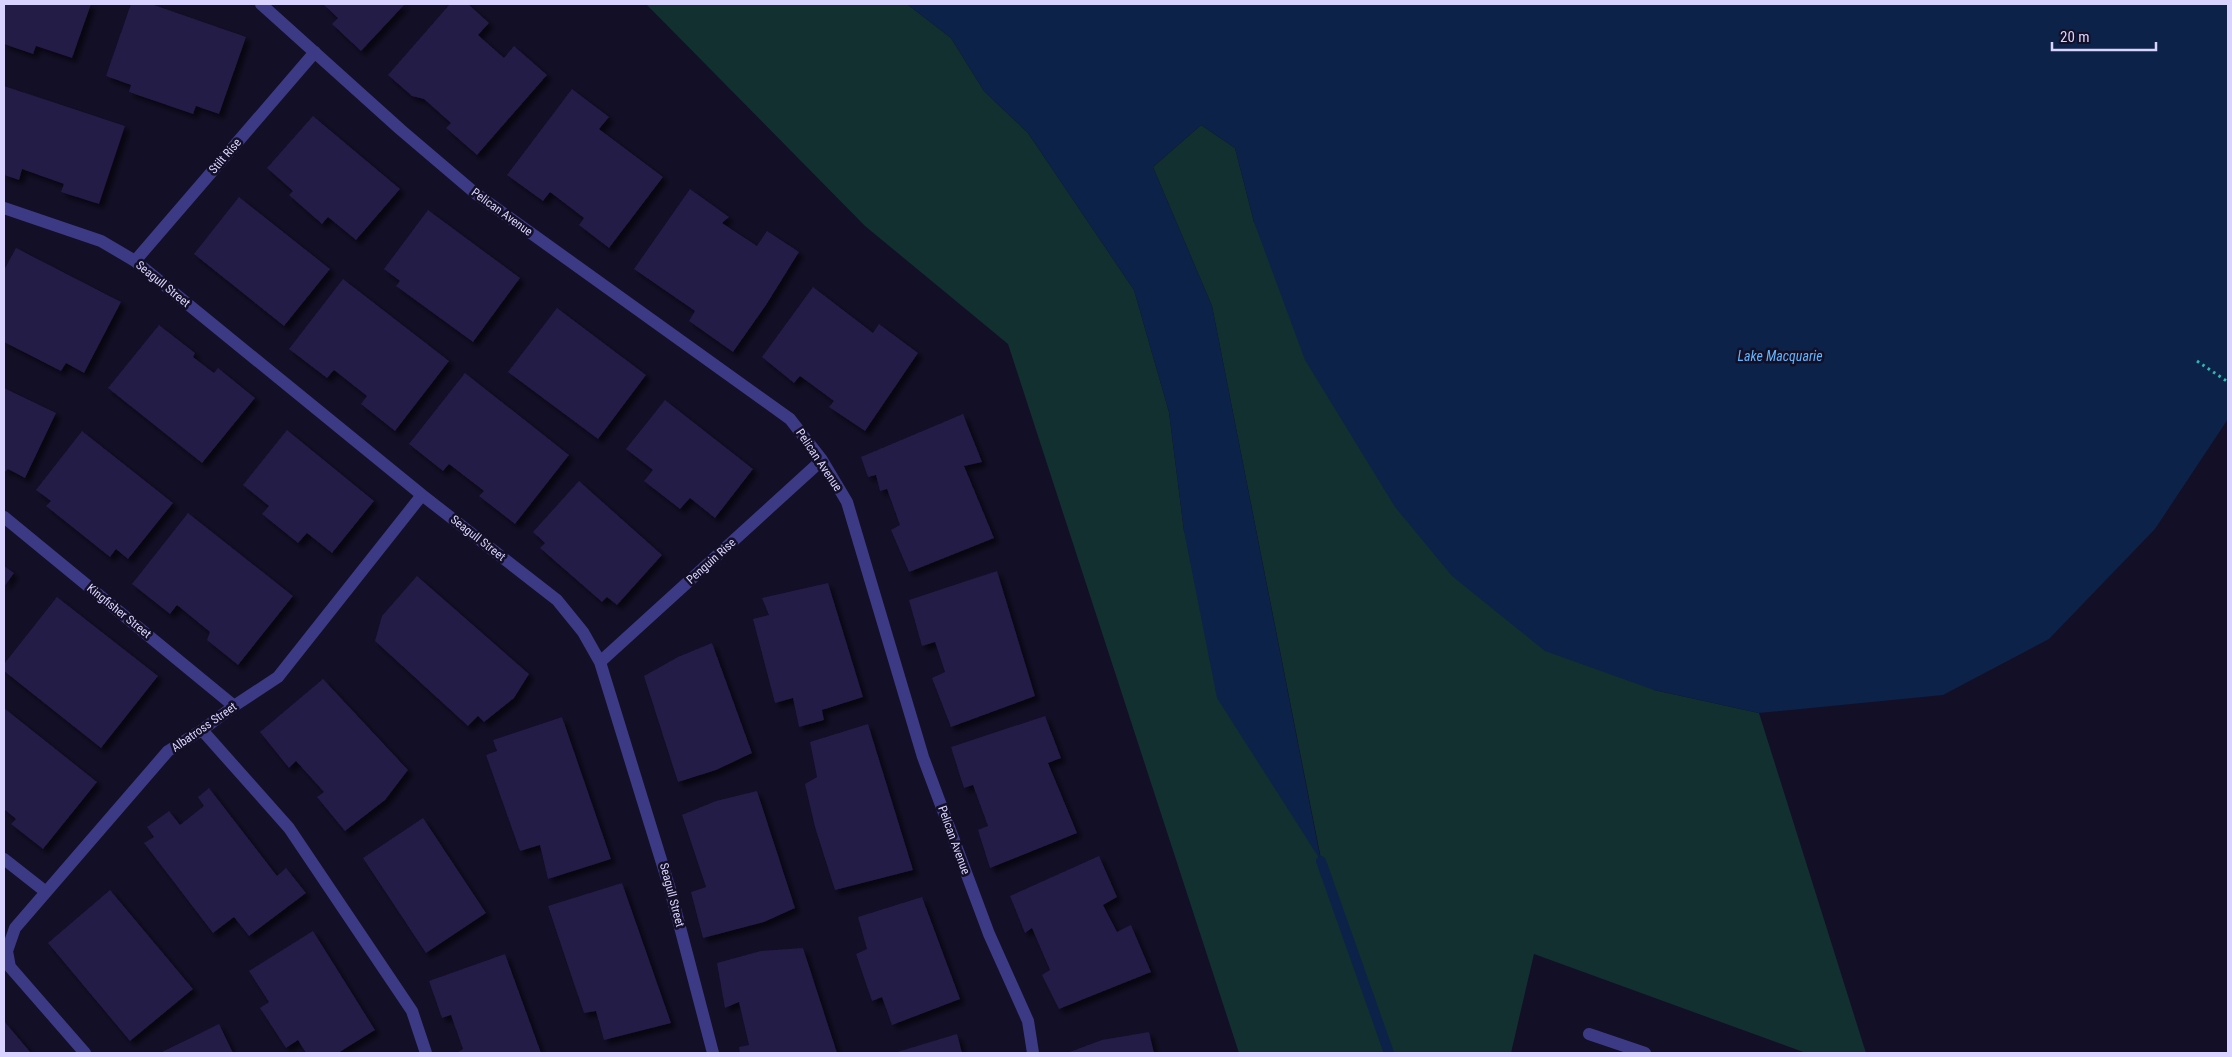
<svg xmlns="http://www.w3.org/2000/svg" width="2232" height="1057" viewBox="0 0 2232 1057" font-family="'Roboto Condensed',sans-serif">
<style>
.green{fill:#12302f}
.water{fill:#0c2248}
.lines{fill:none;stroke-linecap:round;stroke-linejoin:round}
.stream{stroke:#0c2248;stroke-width:10}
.building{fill:#241b47;filter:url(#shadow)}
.path{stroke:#2fb8b0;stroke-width:3;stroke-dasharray:2.5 4;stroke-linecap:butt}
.service{stroke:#3d3a85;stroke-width:12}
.minor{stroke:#3d3a85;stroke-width:12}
.labels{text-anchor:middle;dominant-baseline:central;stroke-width:5;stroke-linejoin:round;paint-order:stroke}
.street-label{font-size:12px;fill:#d9d4ff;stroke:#130f26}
.water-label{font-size:14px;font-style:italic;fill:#62b6ff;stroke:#130f26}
</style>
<defs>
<filter id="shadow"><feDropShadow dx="4.5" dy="4.5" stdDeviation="2.5" flood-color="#0009"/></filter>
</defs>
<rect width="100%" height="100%" fill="#130f26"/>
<!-- green -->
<path class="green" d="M646 4H907L951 38 984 91 1028 133 1134 290 1169 412 1184 531 1321 859 1212 306 1153 167 1201 125 1235 148 1254 222 1654 690 1759 713 1866 1053H1806L1534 954 1511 1053H1239L1008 344 865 226Z"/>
<!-- water -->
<path class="water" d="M907 4H2228V419L2155 529 2049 639 1943 695 1759 713 1654 690 1545 651 1452 576 1395 507 1305 360 1254 222 1235 148 1201 125 1153 167 1212 306 1321 861 1217 698 1184 531 1169 412 1134 290 1028 133 984 91 951 38Z"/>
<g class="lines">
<!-- stream -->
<path class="stream" d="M1321 861 1389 1053"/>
</g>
<!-- building -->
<path class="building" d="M4 4H91L72 58 36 46 33 54 4 44Z
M131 4H151L246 37 219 114 196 106 193 114 129 92 131 85 106 76Z
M323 4H405L361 51 332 24 338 18Z
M450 4H468L489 23 478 35 504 58 514 46 547 75 477 155 446 128 451 123 424 99 412 96 388 75Z
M4 86 125 126 99 204 61 192 64 184 22 169 19 180 4 175Z
M572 89 609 117 599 129 663 177 609 248 579 225 584 218 550 192 543 201 507 175Z
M313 116 400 189 356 240 328 217 322 224 289 195 293 191 267 168Z
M690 189 729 217 722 223 757 246 767 231 799 252 766 305 733 352 689 321 695 311 634 269Z
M239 197 330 269 284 326 194 254Z
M428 210 520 278 473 342 396 286 400 281 384 269Z
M16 248 121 302 84 373 66 363 61 371 4 342V270Z
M343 279 449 361 395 431 361 404 367 396 334 370 327 378 289 349Z
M813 287 873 333 879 324 918 353 865 431 829 407 834 401 800 376 794 383 762 357Z
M557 308 646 375 598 439 508 372Z
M159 325 195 353 193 357 214 373 218 368 255 398 202 463 108 388Z
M465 373 569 455 515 524 479 496 484 491 449 464 443 471 409 444Z
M4 388 56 413 25 478 8 469 4 473Z
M665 400 753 469 715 518 690 498 680 509 644 481 653 470 626 449Z
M963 414 982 462 964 466 994 538 909 572 891 530 900 525 887 489 880 491 876 475 868 477 861 457Z
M287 430 374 501 332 553 307 533 298 543 262 514 269 506 243 485Z
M82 431 173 503 128 559 116 549 110 557 46 506 51 501 36 490Z
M579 481 662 555 617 605 607 597 602 602 540 548 545 543 533 532Z
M188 513 293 596 238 665 207 640 210 632 177 605 170 614 132 584Z
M4 566 14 573 4 587Z
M997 571 1035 696 951 727 932 678 945 672 935 642 922 646 909 600Z
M417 576 529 674 514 698 484 722 478 716 468 726 375 641 382 616Z
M828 583 863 697 822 710 824 720 799 727 793 698 775 703 753 619 769 615 762 598Z
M57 597 158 676 101 748 4 671V664Z
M712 643 752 753 716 770 678 782 644 676 678 657Z
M323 679 408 770 385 800 345 831 317 797 324 792 296 761 289 768 260 732Z
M4 708 97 782 43 849 11 824 16 819 4 809Z
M1045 716 1061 758 1048 763 1077 833 990 868 978 830 988 826 973 785 964 788 951 747Z
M562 717 611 859 548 879 540 845 520 851 486 755 497 751 493 740Z
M868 724 913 870 835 890 815 827 805 784 817 777 810 742Z
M209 788 277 876 286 868 306 893 249 936 234 917 213 933 144 843 154 837 147 827 169 811 180 825 204 806 198 797Z
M757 791 795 908 764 922 703 938 691 892 706 887 682 815 716 801Z
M423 818 486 913 426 953 363 858Z
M1099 856 1117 897 1103 905 1117 932 1131 925 1151 972 1059 1009 1042 975 1050 970 1032 928 1025 933 1010 896Z
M622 883 671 1023 604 1040 596 1011 584 1013 548 906Z
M110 890 193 989 130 1041 48 943Z
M922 897 960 999 892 1025 882 997 872 1001 856 954 867 949 858 917Z
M313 931 375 1030 338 1053H306L298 1040 286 1048 260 1008 269 1002 249 971Z
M803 948 837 1053H740L739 1047 749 1045 739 1002 725 1008 717 963 761 951Z
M505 954 541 1053H457L463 1049 451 1015 442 1018 429 981Z
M4 1021 31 1053H4Z
M219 1024 233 1053H160Z
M1149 1032 1154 1053H1067L1102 1040Z
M957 1034 962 1053H894Z"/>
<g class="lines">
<!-- path -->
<path class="path" d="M2197 361 2228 382"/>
<!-- service -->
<path class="service" d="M261 4 401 130 475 193 790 419 822 460 847 502 923 757 989 934 1028 1021 1033 1053
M4 208 101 241 135 261 422 495 557 600 583 632 600 662 670 889 713 1053
M135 261 315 52
M4 517 234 706
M600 662 822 460
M202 730 289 828 412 1011 426 1053
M4 859 46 892
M85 1053 10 967 7 951 15 928 168 751 202 730 234 706 278 677 422 495"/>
<!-- minor -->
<path class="minor" d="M1589 1034 1645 1053"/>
</g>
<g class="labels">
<!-- street labels -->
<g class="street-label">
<text transform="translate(225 156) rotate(-49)">Stilt Rise</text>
<text transform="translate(502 212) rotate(36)">Pelican Avenue</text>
<text transform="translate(163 284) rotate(39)">Seagull Street</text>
<text transform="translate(819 460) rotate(56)">Pelican Avenue</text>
<text transform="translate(478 538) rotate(38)">Seagull Street</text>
<text transform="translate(711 561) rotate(-42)">Penguin Rise</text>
<text transform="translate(119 611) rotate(39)">Kingfisher Street</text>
<text transform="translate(204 727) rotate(-35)">Albatross Street</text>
<text transform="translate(954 840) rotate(70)">Pelican Avenue</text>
<text transform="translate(672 895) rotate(75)">Seagull Street</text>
</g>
<!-- water labels -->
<g class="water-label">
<text x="1780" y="356">Lake Macquarie</text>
</g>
</g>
<!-- border -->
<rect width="2232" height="1057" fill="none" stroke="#d9d4ff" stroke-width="10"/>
<!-- scale -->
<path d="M2052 42v8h104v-8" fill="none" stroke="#d9d4ff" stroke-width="2.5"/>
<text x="2060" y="42" font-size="15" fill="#d9d4ff" stroke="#130f26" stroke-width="4" paint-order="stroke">20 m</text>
</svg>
